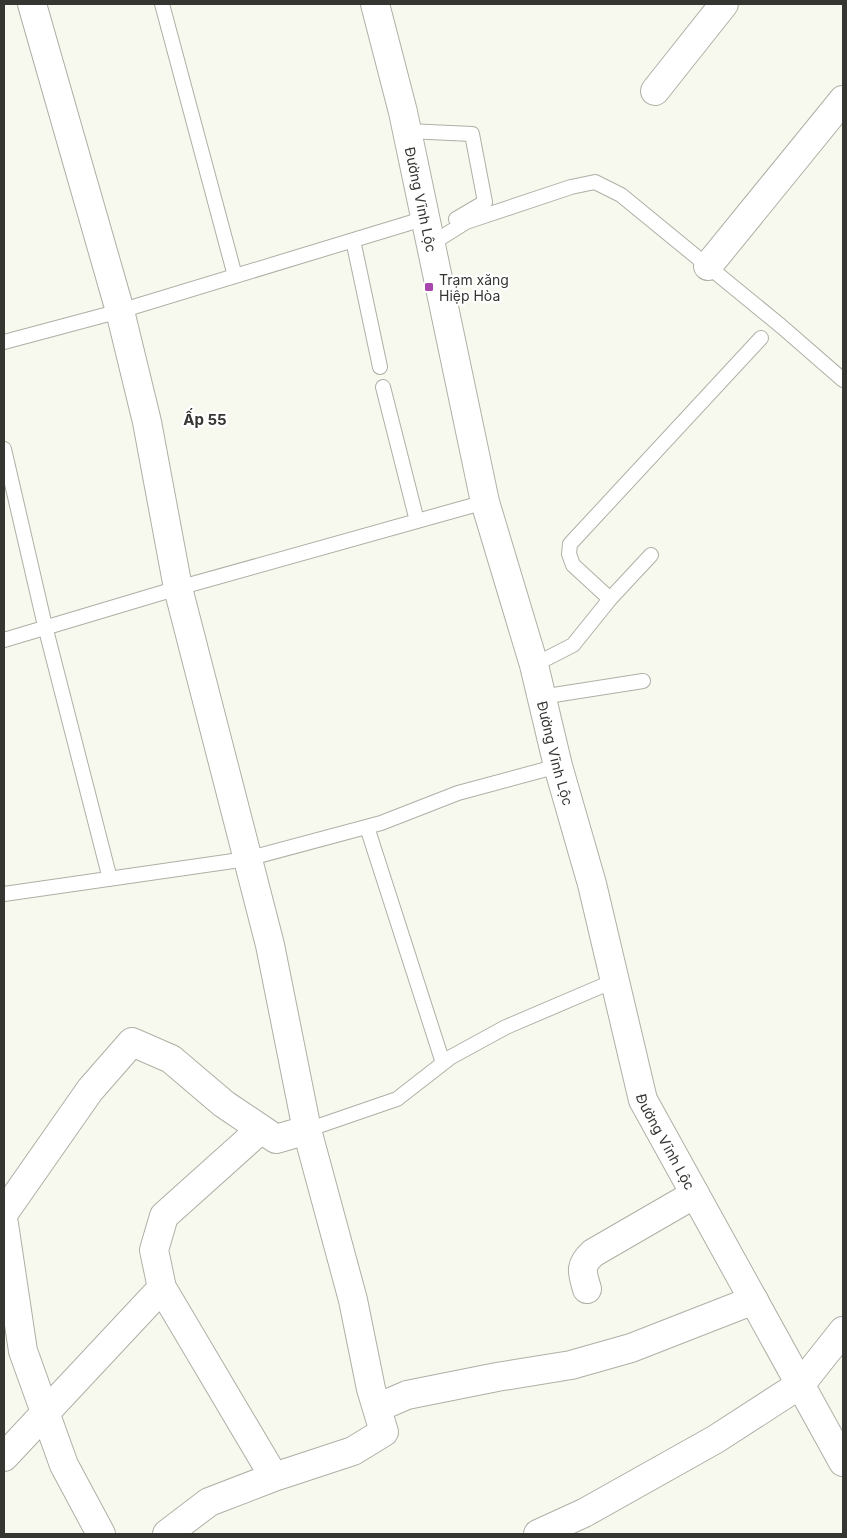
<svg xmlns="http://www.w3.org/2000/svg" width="847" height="1538" viewBox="0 0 847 1538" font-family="Inter,sans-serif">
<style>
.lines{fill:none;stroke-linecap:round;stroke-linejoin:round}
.lane-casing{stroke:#aeb0a6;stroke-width:16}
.street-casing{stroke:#aeb0a6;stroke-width:30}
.secondary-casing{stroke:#aeb0a6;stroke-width:30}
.lane{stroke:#fff;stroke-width:14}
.street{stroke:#fff;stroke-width:28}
.secondary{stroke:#fff;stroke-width:28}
.poi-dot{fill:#a846ae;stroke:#fff;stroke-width:2}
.labels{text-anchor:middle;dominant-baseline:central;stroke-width:4.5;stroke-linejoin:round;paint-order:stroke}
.street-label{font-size:14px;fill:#353632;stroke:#fff}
.poi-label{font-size:14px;fill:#353632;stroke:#fff;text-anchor:start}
.neighbourhood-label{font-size:15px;font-weight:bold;fill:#353632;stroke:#fff}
</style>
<rect width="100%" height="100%" fill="#f7f9ef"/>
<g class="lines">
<defs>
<path id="lane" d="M162 4 235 276
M408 131 472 134 485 202 456 219
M353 240 380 367
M431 244 466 222 571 187 595 182 621 195 781 326 843 380
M4 342 120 311 426 218
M383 387 417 521
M4 449 45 626 110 879
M610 599 573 565 569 554 570 544 761 338
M4 640 178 588 485 502
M534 665 573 645 610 599 651 555
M541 697 643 681
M367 827 443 1063
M4 894 247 859 381 823 458 793 558 766
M307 1130 397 1099 451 1057 506 1027 616 980"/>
<path id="street" d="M32 4 120 311 147 422 178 588 270 945 307 1130 353 1300 371 1389 384 1432 353 1451 274 1477 209 1502 167 1534
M655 91 724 4
M708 266 843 100
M261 1129 164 1216 154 1250 162 1288 274 1477
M4 1213 90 1090 132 1042 171 1059 224 1104 276 1139 307 1130
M4 1224 23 1351 64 1465 101 1534
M587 1289C582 1272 579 1266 593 1253L695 1194
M377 1408 407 1395 497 1377 571 1365 631 1348 754 1300
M4 1457 162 1288
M538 1534 584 1513 716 1439 801 1384 843 1331"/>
<g id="secondary">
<path id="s1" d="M375 4 403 112 485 502 534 665 558 766 592 884 643 1100 843 1462"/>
</g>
</defs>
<!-- lane casing -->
<use href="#lane" class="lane-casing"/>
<!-- street casing -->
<use href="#street" class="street-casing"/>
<!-- secondary casing -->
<use href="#secondary" class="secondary-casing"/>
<!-- lane -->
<use href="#lane" class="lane"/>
<!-- street -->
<use href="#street" class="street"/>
<!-- secondary -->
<use href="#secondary" class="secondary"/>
</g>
<!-- markers -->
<rect class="poi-dot" x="424" y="282" width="10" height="10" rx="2.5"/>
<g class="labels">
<!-- street labels -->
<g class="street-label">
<text stroke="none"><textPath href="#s1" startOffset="201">Đường Vĩnh Lộc</textPath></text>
<text stroke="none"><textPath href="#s1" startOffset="771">Đường Vĩnh Lộc</textPath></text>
<text stroke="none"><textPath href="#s1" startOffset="1176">Đường Vĩnh Lộc</textPath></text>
</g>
<!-- poi labels -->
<g class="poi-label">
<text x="439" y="279">Trạm xăng<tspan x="439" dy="16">Hiệp Hòa</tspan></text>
</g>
<!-- neighbourhood labels -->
<g class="neighbourhood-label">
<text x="205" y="419">Ấp 55</text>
</g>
</g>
<!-- border -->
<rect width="847" height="1538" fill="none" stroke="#353632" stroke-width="10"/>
</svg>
